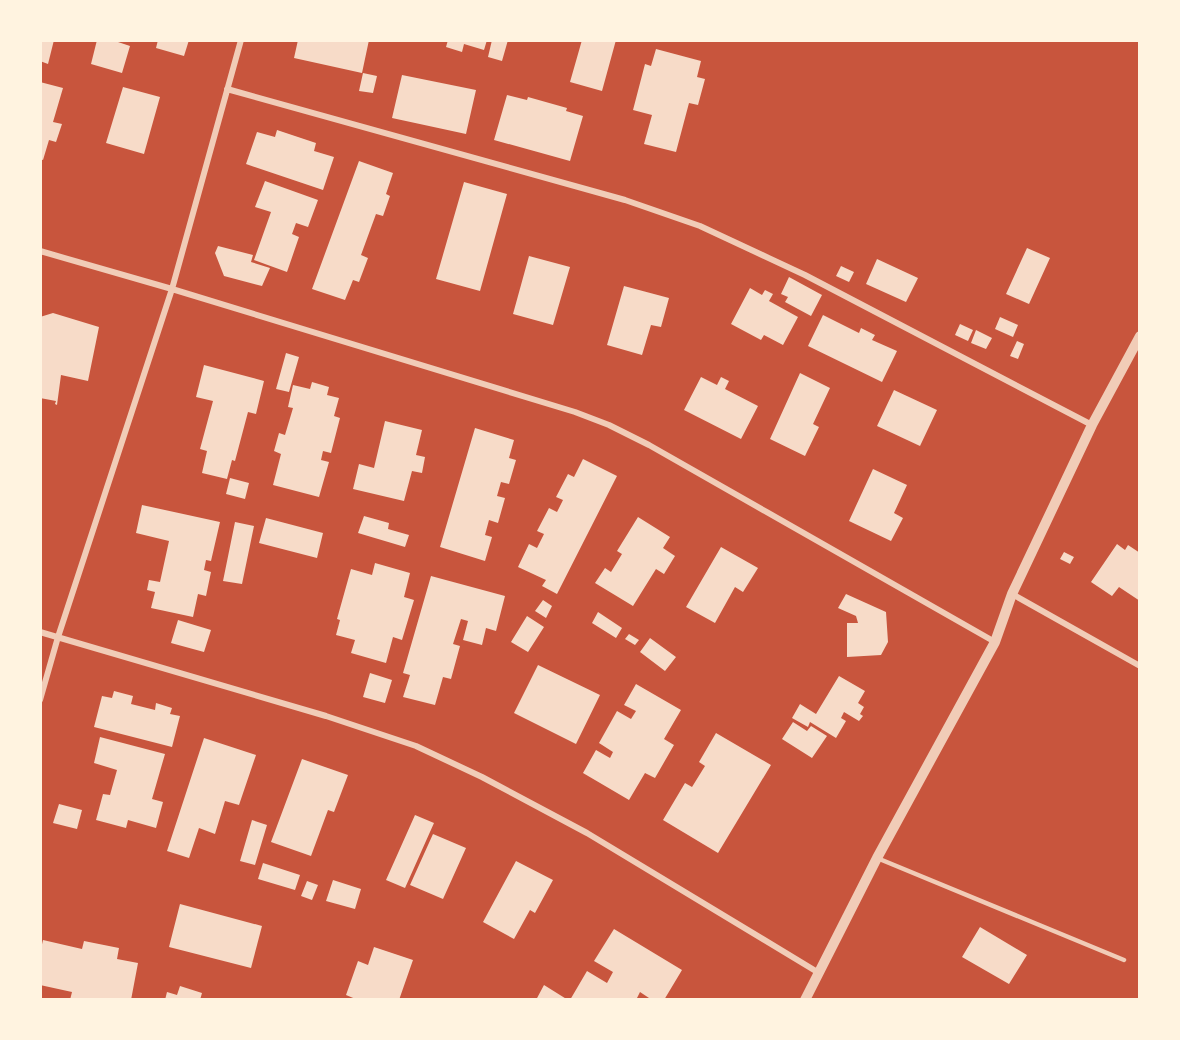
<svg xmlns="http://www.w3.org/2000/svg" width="1180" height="1040" viewBox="0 0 1180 1040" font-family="'Playfair Display',serif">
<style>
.building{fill:#f7dbc8}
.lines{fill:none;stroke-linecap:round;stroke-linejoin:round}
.service{stroke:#f1ccb7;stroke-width:4.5}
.minor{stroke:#f1ccb7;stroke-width:6}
.tertiary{stroke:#f1ccb7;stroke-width:10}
</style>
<rect width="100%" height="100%" fill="#c8553d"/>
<!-- building -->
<path class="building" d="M40 40H54L48 64 40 61Z
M97 40H112L130 46 122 73 91 64Z
M158 40H189L184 56 156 48Z
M298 40H369L362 73 294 58Z
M448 40H487L484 50 464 44 462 52 446 47Z
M492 40H508L502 61 488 57Z
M582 40H616L602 91 570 82Z
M656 49 701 61 697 77 705 79 698 105 689 103 676 152 644 144 652 115 633 110 645 64 651 66Z
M363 73 377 76 373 93 359 91Z
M402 75 476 90 466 134 392 118Z
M40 82 63 88 53 122 62 124 56 142 49 140 43 160 40 159Z
M123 87 160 97 144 154 106 143Z
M507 95 527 100 528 97 567 108 566 111 583 116 570 161 494 140Z
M277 130 316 143 314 151 334 157 323 190 246 164 257 132 275 137Z
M359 161 393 173 386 194 390 196 383 216 376 214 361 255 368 258 359 282 353 280 345 300 312 289Z
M265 181 318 200 308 227 296 223 292 234 299 237 287 272 254 260 271 212 255 207Z
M464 182 507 194 480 291 436 279Z
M218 246 253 255 251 262 270 268 262 286 224 276 215 253Z
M1027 248 1050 258 1029 304 1006 294Z
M529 256 570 267 553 325 513 314Z
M877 259 918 278 906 302 866 284Z
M841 266 854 272 849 282 836 276Z
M789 277 822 295 811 316 785 302 788 297 781 294Z
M624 286 669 298 661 327 651 325 642 355 607 345Z
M750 288 762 295 765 290 773 294 769 301 798 317 783 345 764 335 761 340 731 324Z
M53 313 99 327 88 381 61 375 57 405 55 404 56 401 40 398V317Z
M823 315 859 333 861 328 875 335 872 340 897 351 882 382 808 346Z
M1000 317 1018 325 1013 337 995 329Z
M960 324 973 330 968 341 955 335Z
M976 330 992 338 986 349 971 343Z
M1017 341 1024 344 1018 359 1010 356Z
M286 353 299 357 289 392 276 389Z
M204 365 264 381 256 414 248 412 235 461 232 460 227 479 202 473 207 451 200 449 213 401 196 397Z
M800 373 830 388 813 424 819 427 805 456 770 439Z
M701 377 717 385 721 377 729 381 725 389 758 406 741 439 684 410Z
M312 382 329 387 327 395 339 398 334 416 340 418 331 453 323 451 321 460 329 462 319 497 273 485 281 454 274 451 279 433 285 435 293 408 288 407 293 385 310 389Z
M894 390 937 410 920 446 877 426Z
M385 421 422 430 416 455 425 457 422 473 412 471 404 501 353 489 359 464 374 468Z
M475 428 514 440 509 458 516 460 509 484 501 482 497 496 505 498 498 523 489 520 485 535 492 537 485 561 440 547Z
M583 459 617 476 557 594 542 586 546 580 518 567 529 544 537 548 544 534 537 531 549 508 557 512 563 500 556 497 568 474 574 477Z
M873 469 907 485 894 513 903 518 891 541 849 521Z
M230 478 249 483 245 499 226 494Z
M142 505 220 522 211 561 206 560 204 570 211 572 206 596 198 594 193 617 151 608 155 592 147 590 149 580 160 582 169 541 136 533Z
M364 516 389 523 388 529 409 535 405 547 358 533Z
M638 517 670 537 663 548 675 556 664 574 656 569 633 606 595 583 605 568 611 572 622 554 617 551Z
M266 518 323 533 317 558 259 543Z
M235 522 254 526 242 584 223 581Z
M1117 544 1125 550 1128 545 1140 553V601L1119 587 1112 596 1091 582Z
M721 547 758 568 743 592 735 587 715 623 686 607Z
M1064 552 1074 557 1070 564 1060 559Z
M375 563 410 573 404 597 414 600 402 640 393 637 386 663 351 653 355 640 336 635 340 620 337 619 351 569 372 575Z
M431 576 505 596 496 631 486 628 482 645 463 640 468 621 461 619 453 644 460 646 451 679 443 677 435 705 403 697 410 675 403 673Z
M846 594 886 612 888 642 881 655 847 657V623H858L856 616 838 608Z
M543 600 552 606 546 618 535 611Z
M598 612 622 628 616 638 592 623Z
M527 616 544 627 528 652 511 642Z
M178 620 211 630 204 652 171 643Z
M629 634 639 640 635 645 625 639Z
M650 638 676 657 665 671 640 652Z
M538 665 600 695 576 744 514 713Z
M370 673 392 680 385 703 363 697Z
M839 676 865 691 858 703 864 707 860 714 863 716 859 721 844 712 841 718 846 721 836 738 810 722 808 727 792 718 800 704 816 714Z
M636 684 681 710 664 739 674 745 655 778 645 773 629 800 583 773 596 750 610 758 613 752 599 743 617 711 631 719 636 711 624 705Z
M114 691 133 696 131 704 155 710 156 703 172 708 170 714 180 716 172 747 94 727 102 696 112 698Z
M793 722 807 731 811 726 827 736 812 758 782 739Z
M716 733 771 765 718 853 663 820 685 783 692 787 705 766 699 762Z
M100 737 165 754 152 799 163 802 156 828 128 820 126 828 96 820 103 794 110 795 117 770 94 763Z
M204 738 256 755 239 805 225 801 215 834 199 828 189 858 167 851Z
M302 759 348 775 334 812 328 810 311 856 271 842Z
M59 804 82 810 77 829 53 823Z
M415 815 434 823 405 888 386 880Z
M252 820 267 825 255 865 240 861Z
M433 834 466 848 443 899 410 885Z
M516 861 553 880 535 913 530 910 514 939 483 922Z
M263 863 300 875 295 890 258 879Z
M333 880 361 889 355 909 326 901Z
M307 881 318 885 312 900 301 896Z
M180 904 262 926 251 968 169 947Z
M980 927 1027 955 1009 984 962 957Z
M614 929 682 970 664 1000H652L640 992 636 1000H570L587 971 607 983 613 972 594 961Z
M43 940 82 949 84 941 119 948 117 959 138 963 131 1000 104 998V1000H70L72 992 40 985V953Z
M374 947 413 960 399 1000H358L346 995 358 961 368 965Z
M544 985 568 1000H536Z
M180 986 202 993 200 1000H165L167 992 177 995Z"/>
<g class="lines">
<!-- service -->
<path class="service" d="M877 858 1124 960"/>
<!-- minor -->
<path class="minor" d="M227 89 625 200 700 226 805 275 1092 425
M40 251 172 289 575 412 609 425 649 445 995 642
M1012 594 1140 666
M40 632 326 716 416 746 482 777 587 833 819 973
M40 700 58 637 172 289 241 40"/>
<!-- tertiary -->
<path class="tertiary" d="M805 1000 877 858 995 642 1012 594 1092 425 1140 336"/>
</g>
<!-- border -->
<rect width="1180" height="1040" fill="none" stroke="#fff3e0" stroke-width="84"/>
</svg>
